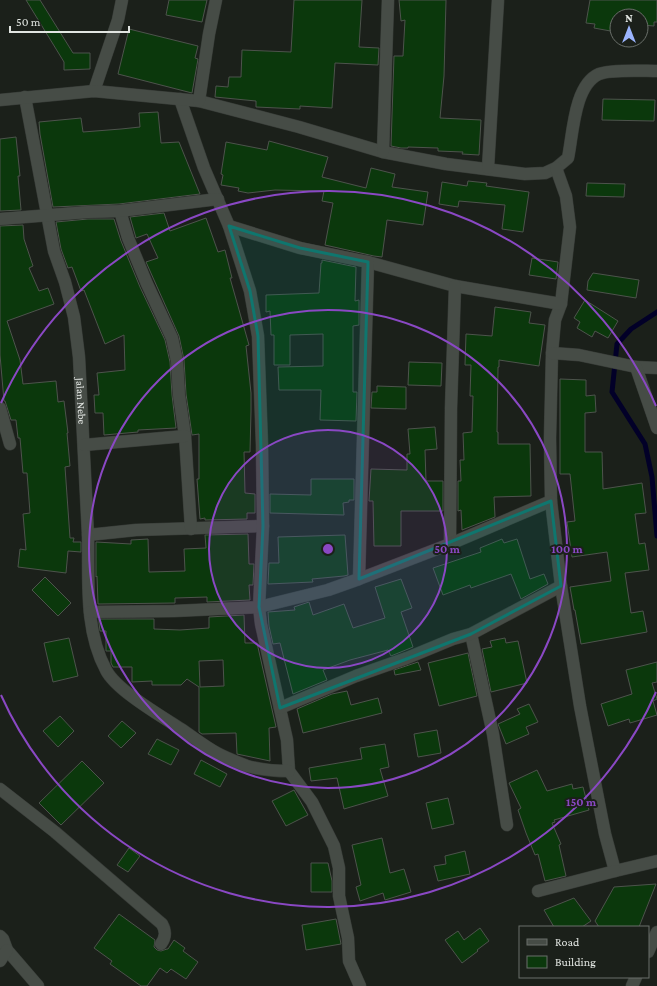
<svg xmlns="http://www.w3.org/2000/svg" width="657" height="986" viewBox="0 0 657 986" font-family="'Crimson Pro',serif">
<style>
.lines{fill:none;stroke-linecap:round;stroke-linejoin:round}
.stream{stroke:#020028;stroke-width:5}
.building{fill:#0b380c;stroke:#4d534c;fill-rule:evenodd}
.street-casing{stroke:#363a36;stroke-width:13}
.street{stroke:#464c46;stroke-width:12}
.marked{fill:#0f766e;fill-opacity:0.2;stroke:#0f766e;stroke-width:3;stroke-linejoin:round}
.ring{fill:none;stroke:#8a48c4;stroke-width:2}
.labels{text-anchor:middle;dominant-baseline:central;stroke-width:4;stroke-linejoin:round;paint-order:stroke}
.street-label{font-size:11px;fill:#e1e5e1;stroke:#1b201a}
.centre{fill:#8a48c4;stroke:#1b201a;stroke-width:2}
.ring-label{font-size:12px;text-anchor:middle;font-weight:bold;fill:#8a48c4;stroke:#1b201a;stroke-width:4;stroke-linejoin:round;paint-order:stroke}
</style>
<rect width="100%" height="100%" fill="#1b201a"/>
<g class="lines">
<!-- stream -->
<path class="stream" d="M657 312 631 329 617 344 612 392 645 444 652 477 657 536"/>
</g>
<!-- building -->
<path class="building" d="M26 0H40L73 53H90V69L64 70V62Z
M169 0H207L202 22 166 15Z
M294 0H362L359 47 379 48 378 65 335 63 332 108 300 106V109L256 107V101L215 97 216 86 228 87 229 77H241L242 50 291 52Z
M399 0H446L444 76 440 118 481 120 479 155 462 154 463 152 438 151V148L408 147V148H401L391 146 394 56H403L405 20 401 21Z
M590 0H657V22H654V26L642 25 643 16H617L616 32 594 28 595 24 586 23Z
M129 29 198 46 195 58 198 59 192 93 118 74Z
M603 99 655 100 654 121 602 120Z
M158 112 161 143 179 142 200 194 119 204 53 207 40 134 39 122 81 118 83 132 121 129 140 127 139 113Z
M16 137 20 176H18L21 210 0 211V139Z
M269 141 328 157 322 177 366 188 371 168 395 174 392 187 428 192 423 225 387 220 382 257 374 256 325 245 333 203 322 201 324 191 275 190 248 193 238 191 239 188 221 185 223 175 221 174 226 142 267 150Z
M468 181 487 183 486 186 529 192 523 232 502 229 505 205 459 201 458 207 439 204 442 182 467 186Z
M587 183 625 184 624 197 586 196Z
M164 213 170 231 206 218 218 252 225 250 232 278H230L249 345 246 346 251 393V411L250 452H244L245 493 255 494V513H247V519L205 520V518L200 519 197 479H199V434L192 435 186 394 184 360 179 336 146 262 158 258 147 234 136 238 130 217Z
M88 219H114L121 241 140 287 165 340 170 362 172 395 176 428 138 430V432L104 435 103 413H95L94 395H99L97 373 125 370 124 335 105 344 84 290 81 291 72 267 68 268 61 249 56 222Z
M23 225 24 239 33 266 29 268 39 291 48 288 54 304 7 321 20 360 23 384 56 381 58 402 64 401 68 433H67L70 466 65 467 70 538H74L73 542H81V552L68 551 66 573 18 567 20 549 26 550 23 514 30 513 27 473H23L20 438H18L16 420H11L5 401H4L0 355V226Z
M532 258 558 262 556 279 529 275Z
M322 260 356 267 355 301 359 300V325L353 326V392H357L356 421 320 420 321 390H279L278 367 323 366V334L290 335V365H274V335H271L270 311 266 312V295L319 293 321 263H322Z
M593 273 639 280 636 298 587 290 588 281Z
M585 300 618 321 608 338 595 331 592 337 577 328 580 322 574 318Z
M495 307 531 312 529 323 545 325 539 366 499 360V367H498L497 432H498V444H530L531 496 494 497 495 517 462 530 461 510 458 511V481H461L460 460H464L463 433 472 432 473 396H470L471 365H465L466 334 492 336Z
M409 362 442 363 441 386 408 385Z
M560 379 586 380V396L595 395 596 412 585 413V452H602L603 489 642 483 646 513 635 514 639 544 645 543 649 570 625 573 631 613 643 611 647 632 581 644 575 610H574L570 587 611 581 607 552 572 557 567 522 575 521 570 474H560Z
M377 386 406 387V409L371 408 372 392H377Z
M435 427 437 449 425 450 426 481H443V511H401V546H374L373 501H369L371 469 407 470V454H410L408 429Z
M311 479H354V500H349V502L343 503 344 515 270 513V494L311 495Z
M248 534 249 564H254L253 585H249L250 600 207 602V597L175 598V603L98 604 97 576 96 577V542L131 544V540L148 539 149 572 185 571 184 549 206 548 205 535Z
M345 535 348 575 344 576 312 579 313 582 268 584 269 563H279L278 537Z
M502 539 504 543 517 539 530 579 544 574 548 584 521 599 511 574 471 588 470 585 443 595 433 568 481 552 480 548Z
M45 577 71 603 58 616 32 590Z
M401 579 412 608 401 612 413 647 391 656 388 650 350 660 323 670 327 680 293 694 280 643 273 644 269 626 268 612 295 610 294 607 309 602 313 615 344 604 353 628 385 618 375 587Z
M244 615 245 643H257L276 727 269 728 270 761 237 754 236 733 202 734 199 732V687L187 679 181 685H152V681L132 682V667H113L111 663V651H106V631H100L99 623V619H154V629L180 630 209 628V617ZM223 660 224 686 200 687 199 661Z
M69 638 78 676 53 682 44 643Z
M505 638 506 643 518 641 527 683 491 692 482 649 492 647 490 641Z
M468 653 477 696 439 706 428 663Z
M418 662 421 670 395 675 394 670Z
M657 662V682L652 683 657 699 653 701 657 715 630 723 629 719 608 726 601 704 632 694 626 670Z
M347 691 351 705 378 698 382 713 303 733 297 709 332 694Z
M529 704 538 722 526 727 529 734 506 744 498 724 520 714 517 709Z
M60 716 74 731 58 747 43 731Z
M122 721 136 733 121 748 108 736Z
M437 730 441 753 418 757 414 734Z
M157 739 179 750 171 765 148 754Z
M385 744 389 767 380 769 388 796 344 809 337 778 311 781 309 768 362 759 360 748Z
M201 760 227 774 220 787 194 774Z
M82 761 104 783 61 825 39 803Z
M537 770 547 791 572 784 573 789 583 787 589 810 554 820 555 822 552 823 561 844 559 845 566 876 545 881 538 854 535 855 526 833 518 810 521 808 509 783Z
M294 790 308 815 286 826 272 801Z
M448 798 454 824 432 829 426 803Z
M382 838 390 873 404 869 411 892 385 900 383 893 360 901 356 887 361 885 352 845Z
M129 848 140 856 128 872 117 865Z
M465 851 470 874 438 881 434 866 446 864 445 856Z
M311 863H328L332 881V892H311Z
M656 884 639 927H599L595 921 614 887Z
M574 898 591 921 582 927H554L544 910Z
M119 914 155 940 154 947 157 950 161 951 167 949H168L174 940 185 948 183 951 198 962 186 979 171 969 167 973 160 968 147 986H141L110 964 112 961 94 948Z
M336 919 341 944 306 950 302 925Z
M480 928 489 941 477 950 478 951 462 963 445 940 458 931 464 940Z"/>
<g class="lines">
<defs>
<g id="street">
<path d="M94 91 118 20 122 0"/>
<path id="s1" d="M25 97 54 251 65 282 74 317 79 357 88 535 136 530 263 526"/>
<path d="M180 99 204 168 229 226 250 291 258 336 262 445 263 526 259 607 261 624 287 740 289 771 312 802 334 846 339 868V896L348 938 349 961 360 986"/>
<path d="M0 100 94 91 199 101 299 127 383 152 446 164 525 174 545 173 556 168 568 158C573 134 574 85 599 74 611 69 643 71 657 71"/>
<path d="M199 101 209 34 216 0"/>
<path d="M383 152 388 0"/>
<path d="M488 168 498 0"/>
<path d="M556 168 566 196 570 227 561 304 555 320 552 353 550 438 551 501 561 586 580 706 605 834 615 871 657 861"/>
<path d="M120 211 128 238 147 284 172 338 177 361 179 395 185 436 191 529"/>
<path d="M0 219 88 212 120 211 218 199"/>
<path d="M229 226 300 248 368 262 455 286 561 304"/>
<path d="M552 353 579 355 636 367 657 368"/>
<path d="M636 367 657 428"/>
<path d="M0 408 10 444"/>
<path d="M84 445 185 436"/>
<path d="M88 535C89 580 84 629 106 670 116 690 161 716 181 729 193 737 204 746 217 753 226 758 237 762 247 766 261 770 275 771 289 771"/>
<path d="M450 544 451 408 455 286"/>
<path d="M359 579 368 262"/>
<path d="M90 612 174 611 259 607 328 590 359 579 450 544 551 501"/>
<path d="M471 634 493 734 507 825"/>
<path d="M280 708 356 676 407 658 453 639 471 634 561 586"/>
<path d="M0 789 55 832 162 924C166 931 166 937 161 944"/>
<path d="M538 891 615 871"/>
<path d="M0 936 3 939 7 950 38 986"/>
<path d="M648 952 657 932"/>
<path d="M0 961 7 950"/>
<path d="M632 986 636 977"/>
</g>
</defs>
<!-- street casing -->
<use href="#street" class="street-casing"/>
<!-- street -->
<use href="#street" class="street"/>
</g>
<!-- marked area -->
<path class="marked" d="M229 226 300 248 368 262 359 579 551 501 561 586 471 634 280 708 259 607 263 526 258 336 250 291Z"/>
<!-- distance rings -->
<circle cx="328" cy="549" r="119" fill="#8a48c4" fill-opacity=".12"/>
<g class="ring">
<circle cx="328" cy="549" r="119"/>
<circle cx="328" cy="549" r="239"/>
<path d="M656 692A358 358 0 0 1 1 695M1 403A358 358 0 0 1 656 406"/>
</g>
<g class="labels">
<!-- street labels -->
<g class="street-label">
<text stroke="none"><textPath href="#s1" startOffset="310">Jalan Nebe</textPath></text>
</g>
</g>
<circle cx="328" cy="549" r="6" class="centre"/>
<g class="ring-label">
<text x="447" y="553">50 m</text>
<text x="567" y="553">100 m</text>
<text x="581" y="806">150 m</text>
</g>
<!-- legend -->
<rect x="519" y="926" width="130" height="52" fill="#1b201a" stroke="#6a6f6a"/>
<rect x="527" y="939" width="20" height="6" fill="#464c46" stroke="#6a6f6a"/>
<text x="555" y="946" font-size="12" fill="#e1e5e1">Road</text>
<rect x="527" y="956" width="20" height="12" fill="#0b380c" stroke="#6a6f6a"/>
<text x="555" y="966" font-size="12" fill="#e1e5e1">Building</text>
<!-- north arrow -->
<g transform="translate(629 28)"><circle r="19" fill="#1b201a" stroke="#6a6f6a"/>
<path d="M0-3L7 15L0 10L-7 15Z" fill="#9bb4fd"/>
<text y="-6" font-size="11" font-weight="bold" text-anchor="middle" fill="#e1e5e1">N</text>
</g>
<!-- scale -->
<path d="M10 26v6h119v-6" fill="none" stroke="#e1e5e1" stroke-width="2"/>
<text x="16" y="26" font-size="12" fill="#e1e5e1" stroke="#1b201a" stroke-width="3" paint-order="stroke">50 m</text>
</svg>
